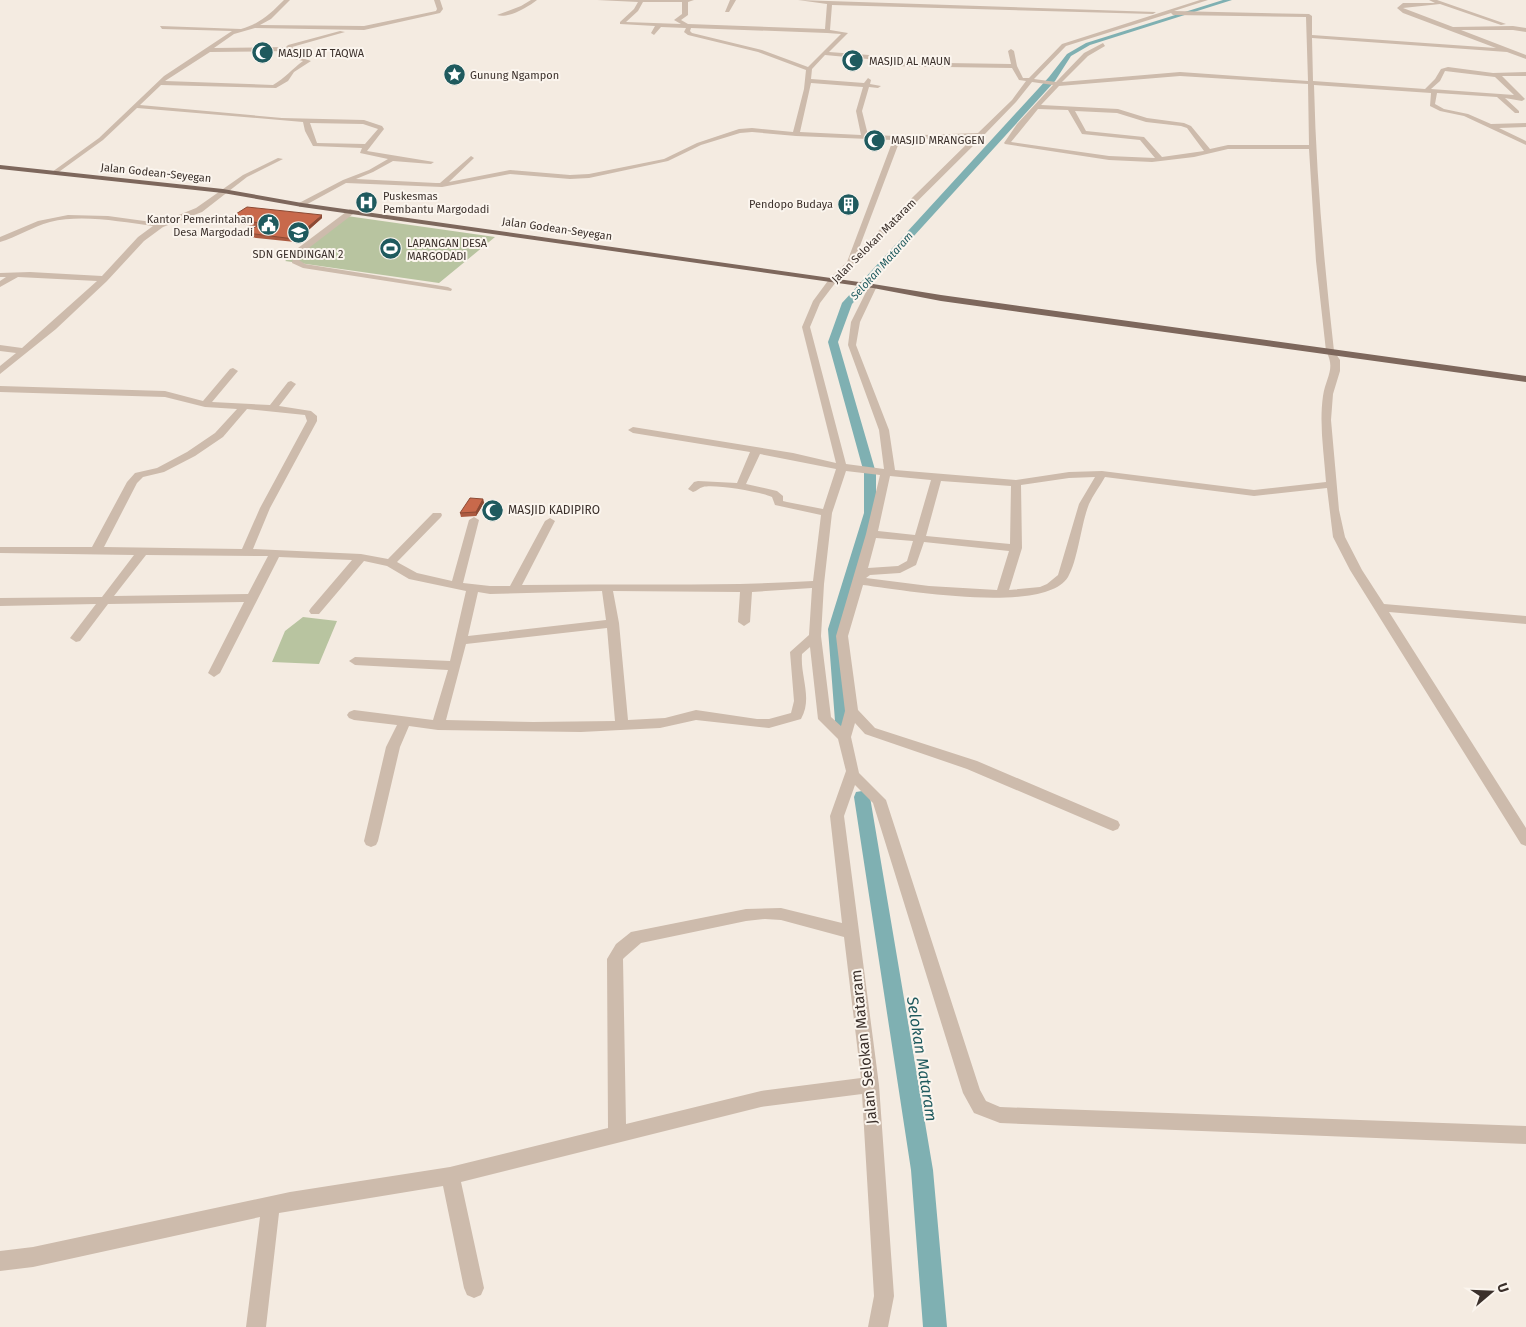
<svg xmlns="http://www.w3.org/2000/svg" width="1526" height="1327" viewBox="0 0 1526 1327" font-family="'Fira Sans',sans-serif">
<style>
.green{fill:#b8c4a0}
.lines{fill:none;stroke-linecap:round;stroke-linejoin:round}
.canal{fill:#7fb0b2;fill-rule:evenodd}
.minor{fill:#cdbbac;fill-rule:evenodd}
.major{fill:#7d675c;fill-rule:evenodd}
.wall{fill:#ac5a40}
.shaded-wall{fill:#8c4a34}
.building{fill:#c8694b;stroke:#8c4a34}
.labels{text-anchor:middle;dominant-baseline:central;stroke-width:4;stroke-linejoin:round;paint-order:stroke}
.far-poi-label{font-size:11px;fill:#3b302b;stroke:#fbf5ee;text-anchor:start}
.far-street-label{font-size:11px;fill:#3b302b;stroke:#fbf5ee}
.far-water-label{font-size:11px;font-style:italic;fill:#1f5a5e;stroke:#fbf5ee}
.poi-label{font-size:12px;fill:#3b302b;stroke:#fbf5ee;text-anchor:start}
.near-street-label{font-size:15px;fill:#3b302b;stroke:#fbf5ee}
.near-water-label{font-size:16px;font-style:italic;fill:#1f5a5e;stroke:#fbf5ee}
</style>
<rect width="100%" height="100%" fill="#f4ebe1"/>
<!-- green -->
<path class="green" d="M347 216 495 237 439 283 285 261Z
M303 617 337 621 319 664 272 662 285 631Z"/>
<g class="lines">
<!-- canal -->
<path class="canal" d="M1223 0H1232L1090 45 1071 56 1055 81 852 304 838 342 876 473V513L842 629 851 721 849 725 843 727 837 725 835 721 828 629 864 513V473L828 342 842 303 1049 77 1067 54 1086 43Z
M862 791 868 792 870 797 933 1170 947 1327H923L911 1170 854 797 856 792Z"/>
<!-- minor -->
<path class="minor" d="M284 0H290L271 19 260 25 364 26 436 11 437 9 434 0H440L443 9 440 13 364 30 255 28 234 34 214 48 286 47 288 45 340 31 345 32 292 47 296 50 293 55 311 61 294 72 288 81 276 88 161 85 140 105 282 118 364 120 382 126 384 129 367 151 434 162 431 164 393 161 373 172 356 179 436 183H440L471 156 474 158 473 159 449 182 510 170 570 175 589 174 664 159 697 143 739 129 752 128 793 132 804 89 806 70 758 52 688 35 684 32 686 28 661 27 654 35 651 33 655 26 620 24V22L634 9 638 2 597 0H694L688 2V15L681 20 688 24 825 29 827 4 798 0 1156 12 1153 14 832 5 830 30 848 33 829 52 869 55 881 62 1011 64 1008 51 1011 49 1014 51 1017 66 1023 78H1029L1062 44 1200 0H1208L1174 11 1309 14 1312 16V35L1496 48 1403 13 1397 8 1403 3H1435L1429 0H1437L1506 24 1501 25 1440 4 1403 8 1453 27 1513 26 1526 28V32L1513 30H1461L1526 55V59L1507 52 1312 38 1313 81 1425 89 1435 79 1441 69 1448 67 1493 73 1526 72V76H1502L1525 99 1522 101 1505 98 1519 111V113H1515L1497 97 1437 93 1435 104 1444 109 1468 114 1491 124 1526 123V127L1499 128 1526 141V145L1464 116 1440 111 1430 106 1431 93 1314 85C1316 174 1324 262 1334 351L1340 360V371L1333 394 1331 420 1339 510 1345 537 1362 570 1384 604 1526 616V624L1389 612 1526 828V846L1521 844 1350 570 1333 537 1327 488 1254 496 1105 477C1100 486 1093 495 1089 504 1081 524 1078 560 1068 577 1045 615 903 590 863 585L848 636 858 710 875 728 977 761 1118 821 1120 825 1118 829 1113 831 1108 829 967 769 865 734 855 723 851 737 859 773 886 800 980 1090 986 1101 1000 1107 1526 1126V1144L1000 1123 974 1113 963 1093 873 803 855 785 844 816 879 1085 894 1296 888 1327H868L874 1296 862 1094 761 1107 461 1182 484 1288 481 1295 474 1298 467 1295 464 1288 443 1186 279 1213 266 1327H246L260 1217 33 1267 0 1271V1251L33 1247 290 1192 450 1167 608 1128 607 959 616 944 631 932 746 909 781 908 842 923 830 816 846 771 838 739 818 719 810 647 802 654C800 676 813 698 801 719L769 728 696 720 660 728 581 732 438 730 409 726 400 747 378 841 376 845 371 847 366 845 364 841 386 747 397 725 354 720 349 718 347 715 349 712 354 710 433 720 448 670 355 665 349 661 355 657 450 661 466 591 409 579 387 566 364 561 319 614H311L309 611 311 608 352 560 279 557 220 673 214 677 208 673 244 602 108 604 80 641 76 642 70 638 96 604 0 606V598L102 597 134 555 0 553V547H92L127 482 135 473 157 468 187 452 215 433 237 409 205 407 165 397 0 392V386L165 391 203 401 230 369 233 368 238 371 212 402 270 405 288 382 291 381 296 384 279 406 311 411 317 416V421L270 508 253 549 361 554 388 559 433 513H441L442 515 441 517 397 562 417 573 452 581 469 520 474 517 479 520 463 583 490 586H510L545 521 550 518 555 521 522 585C619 583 716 587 813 581L821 515 775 505 772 497C761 492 715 484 703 487 699 488 697 491 693 492L688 489 694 482 698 481 737 483 750 452 633 433 628 430 633 427 793 453 836 463 802 327 813 301 830 278 847 262 893 140 796 136 752 132 740 133 701 145 668 161 589 178 570 179 510 174 442 187 346 183 302 207H299V203L343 180 369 170 388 159 360 153 362 148 313 146 305 131 303 122 137 108 103 140 56 174H52V172L99 138 164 76 232 31 162 29 160 26 241 29C260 24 271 13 284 0ZM643 2H682V14L674 20 681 24 626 22 638 11ZM1171 13 1173 15 1306 17 1308 81 1180 72 1062 82 1088 56 1105 46 1103 43 1084 53 1056 82 1034 79 1066 46ZM691 28 827 33 841 34 808 67 762 50 692 33 690 31ZM290 51 288 57 303 61C292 69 285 78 273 85L165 81 210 52ZM825 55 868 59 880 66 1012 68 1019 80 1026 81 1012 100 978 133 897 136 868 135 862 111 869 87 878 88 881 86 870 84 871 80 868 78 864 83 811 79 812 69ZM1445 71 1495 77 1514 95 1431 89 1440 81ZM1180 76 1308 84 1309 145H1228L1210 149 1191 126 1184 123 1147 118 1118 109 1041 105 1059 86ZM1032 82 1053 85 1017 124 1004 143 1005 144 1109 160 1152 162 1194 157 1228 149H1309L1316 261 1326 351C1336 369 1326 377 1323 396 1319 424 1324 453 1326 482L1254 490 1102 471 1069 472 1016 480 895 470 889 430 856 345 860 322 877 286 873 284 869 286 851 322 848 345 879 430 884 469 846 464 810 327 820 303 836 282 983 136 1016 102ZM811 83 863 87 856 111 861 135 800 132ZM1038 109 1068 110 1082 134 1140 140 1155 158 1109 156 1011 142ZM1075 111 1117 113 1146 122 1181 126 1187 128 1204 151 1162 157 1144 137 1086 131ZM310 123 363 124 378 129 365 144 317 143ZM974 137 858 251 900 140ZM247 409 305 415 307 421 260 508 242 549 104 547 137 483 143 477 164 472 195 456 223 437ZM760 454 836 469 823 509 787 502 783 501V496L777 491 746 484ZM846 471 880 475 866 534 836 636 845 711 841 726 831 717 821 636 824 584 832 513ZM890 476 931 480 915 535 878 531ZM1095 477 1079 504 1058 575 1047 584 1040 587 1009 590 1022 548 1021 485 1069 478ZM941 481 1011 486 1010 544 926 536ZM876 538 913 541 907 561 898 566 868 568ZM924 542 1009 551 997 590 929 586 866 578 870 575 900 573 916 565ZM146 555 268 556 248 594 114 596ZM812 588 809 635 790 652 794 701 791 713 769 719H757L696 710 665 718 628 720 619 623 613 591 740 592 738 622 744 626 750 622 752 592ZM602 591 606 620 468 636 478 592 490 594ZM607 628 615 721 533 722 446 720 466 644ZM765 919 781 920 844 937 861 1078 761 1091 626 1124 623 959 625 957 641 943 746 921Z
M531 0H537C528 7 508 19 497 15L521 6Z
M730 0H736L729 12H725Z
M278 158 283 159 247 177 202 212 163 227 144 241 107 281 56 329 0 374V366L16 353 0 351V345L22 348 97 281 18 277 0 287V281L6 277H0V273L30 272 102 276 138 237 153 226C120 222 83 214 50 222 32 227 17 237 0 242V237L38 221 68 215 108 216 159 223 196 208 243 175Z
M350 209 357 211 301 254 299 260 305 264 448 287 452 289 451 291 303 268 292 263 294 251Z"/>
<!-- major -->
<path class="major" d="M0 165 223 189 302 203 873 284 941 295 1526 376V382L941 301 873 288 302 207 223 193 0 169Z"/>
</g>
<!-- wall -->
<path class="wall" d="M322 218 295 242 248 237 247 233 257 226 229 223 228 219Z
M483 499 484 503 476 516 461 517 460 513Z"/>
<!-- shaded-wall -->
<path class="shaded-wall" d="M322 215V218L295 242 294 239Z
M483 499 484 503 476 516V512Z"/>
<!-- building -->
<path class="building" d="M247 207 322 215 294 239 247 233 261 223 228 219Z
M470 498 483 499 476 512 460 513Z"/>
<!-- icons -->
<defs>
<symbol id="mosque-disc" viewBox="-11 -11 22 22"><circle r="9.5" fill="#1f5a5e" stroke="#fbf5ee"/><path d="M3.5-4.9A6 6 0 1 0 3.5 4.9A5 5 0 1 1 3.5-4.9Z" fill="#fff"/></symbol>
<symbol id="sight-disc" viewBox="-11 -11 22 22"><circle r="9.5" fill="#1f5a5e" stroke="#fbf5ee"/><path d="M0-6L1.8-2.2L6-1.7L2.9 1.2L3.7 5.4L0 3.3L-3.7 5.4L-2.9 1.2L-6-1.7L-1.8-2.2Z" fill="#fff"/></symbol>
<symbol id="hospital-disc" viewBox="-11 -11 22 22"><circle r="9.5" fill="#1f5a5e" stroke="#fbf5ee"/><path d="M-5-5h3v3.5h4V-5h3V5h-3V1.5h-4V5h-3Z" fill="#fff"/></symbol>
<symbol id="building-disc" viewBox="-11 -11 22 22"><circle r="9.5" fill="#1f5a5e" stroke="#fbf5ee"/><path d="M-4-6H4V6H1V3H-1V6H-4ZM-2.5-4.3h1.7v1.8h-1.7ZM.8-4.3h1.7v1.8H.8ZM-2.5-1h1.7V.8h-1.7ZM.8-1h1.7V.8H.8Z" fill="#fff"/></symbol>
<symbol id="civic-disc" viewBox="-11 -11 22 22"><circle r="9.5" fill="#1f5a5e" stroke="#fbf5ee"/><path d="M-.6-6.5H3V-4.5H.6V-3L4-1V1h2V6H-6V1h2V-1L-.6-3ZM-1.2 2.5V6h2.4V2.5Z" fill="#fff"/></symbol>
<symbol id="school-disc" viewBox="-11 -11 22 22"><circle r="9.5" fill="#1f5a5e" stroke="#fbf5ee"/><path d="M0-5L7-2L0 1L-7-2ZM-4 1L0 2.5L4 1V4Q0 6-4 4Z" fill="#fff"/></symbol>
<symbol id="stadium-disc" viewBox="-11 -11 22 22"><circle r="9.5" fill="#1f5a5e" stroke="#fbf5ee"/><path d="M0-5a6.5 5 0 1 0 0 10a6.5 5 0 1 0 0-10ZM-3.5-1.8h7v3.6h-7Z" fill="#fff"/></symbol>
</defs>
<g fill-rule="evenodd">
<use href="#mosque-disc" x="250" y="40" width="25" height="25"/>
<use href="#mosque-disc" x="840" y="48" width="25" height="25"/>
<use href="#sight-disc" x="442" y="62" width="25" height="25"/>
<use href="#mosque-disc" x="862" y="128" width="25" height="25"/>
<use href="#hospital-disc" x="354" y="190" width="25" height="25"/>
<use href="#building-disc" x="836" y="192" width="25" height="25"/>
<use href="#civic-disc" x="256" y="212" width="25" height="25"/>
<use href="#school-disc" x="286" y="220" width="25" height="25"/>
<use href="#stadium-disc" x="378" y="236" width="25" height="25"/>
<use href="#mosque-disc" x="480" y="498" width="25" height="25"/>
</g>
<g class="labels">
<!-- far-poi labels -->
<g class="far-poi-label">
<text x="278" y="53">MASJID AT TAQWA</text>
<text x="869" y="61">MASJID AL MAUN</text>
<text x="470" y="75">Gunung Ngampon</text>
<text x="891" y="140">MASJID MRANGGEN</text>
<text x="383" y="196">Puskesmas<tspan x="383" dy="13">Pembantu Margodadi</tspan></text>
<text x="833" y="204" text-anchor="end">Pendopo Budaya</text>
<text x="253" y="219" text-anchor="end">Kantor Pemerintahan<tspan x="253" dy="13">Desa Margodadi</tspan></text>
<text x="407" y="243">LAPANGAN DESA<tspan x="407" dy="13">MARGODADI</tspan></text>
<text x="298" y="254" text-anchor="middle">SDN GENDINGAN 2</text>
</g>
<!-- far-street labels -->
<g class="far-street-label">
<text transform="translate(156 173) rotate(6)">Jalan Godean-Seyegan</text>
<text transform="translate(557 229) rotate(8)">Jalan Godean-Seyegan</text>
<text transform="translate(874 241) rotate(-45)">Jalan Selokan Mataram</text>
</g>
<!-- far-water labels -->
<g class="far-water-label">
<text transform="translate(882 266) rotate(-48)">Selokan Mataram</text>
</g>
<!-- poi labels -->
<g class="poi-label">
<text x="508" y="510">MASJID KADIPIRO</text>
</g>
<!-- near-street labels -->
<g class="near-street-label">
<text transform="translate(864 1047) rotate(-96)">Jalan Selokan Mataram</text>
</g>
<!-- near-water labels -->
<g class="near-water-label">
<text transform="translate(922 1059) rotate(81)">Selokan Mataram</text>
</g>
</g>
<!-- north arrow -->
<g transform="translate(1491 1292) rotate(71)" stroke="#fbf5ee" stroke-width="4" paint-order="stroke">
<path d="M0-4L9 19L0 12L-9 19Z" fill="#3b302b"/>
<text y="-8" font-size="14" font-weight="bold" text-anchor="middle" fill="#3b302b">U</text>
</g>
</svg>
